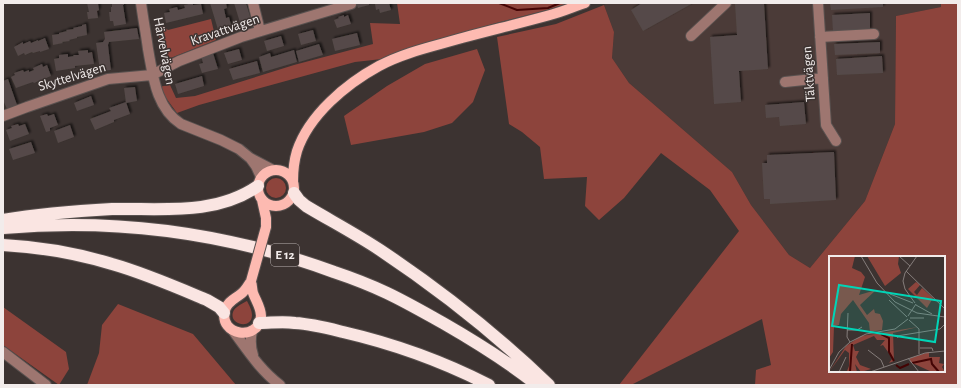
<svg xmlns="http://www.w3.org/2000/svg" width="961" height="388" viewBox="0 0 961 388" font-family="'Alegreya Sans',sans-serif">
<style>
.built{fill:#4b3b38}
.green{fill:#8d443c;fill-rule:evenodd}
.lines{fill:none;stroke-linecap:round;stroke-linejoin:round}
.stream{stroke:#430404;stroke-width:2}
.building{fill:#544a48;filter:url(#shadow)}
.minor-casing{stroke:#59514f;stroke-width:12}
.major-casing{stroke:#59514f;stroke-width:12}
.highway-casing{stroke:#59514f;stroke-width:14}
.minor{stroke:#9e7670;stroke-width:10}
.major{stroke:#fdbab1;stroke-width:10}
.highway{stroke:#fae5e2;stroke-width:12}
.major-bridge-casing{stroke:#59514f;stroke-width:12;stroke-linecap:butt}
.major-bridge{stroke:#fdbab1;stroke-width:10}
.labels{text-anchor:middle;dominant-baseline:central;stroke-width:3;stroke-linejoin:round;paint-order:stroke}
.shield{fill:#3c3331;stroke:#bbb4b3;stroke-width:1}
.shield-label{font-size:13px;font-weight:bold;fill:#f2eceb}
.street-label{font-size:14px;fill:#f2eceb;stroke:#3c3331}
.inset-river{fill:none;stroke:#430404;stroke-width:2}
.inset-road{fill:none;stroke:#857d7b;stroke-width:1}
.view{fill:#00d5b7;fill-opacity:0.15;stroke:#00d5b7;stroke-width:2}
.inset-edge{fill:none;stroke:#f2eceb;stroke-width:2}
</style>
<defs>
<filter id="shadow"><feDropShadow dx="2" dy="-2" stdDeviation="1" flood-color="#0009"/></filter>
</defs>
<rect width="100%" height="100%" fill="#3c3331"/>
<!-- built -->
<path class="built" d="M607 3H941V7L896 16 895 124 865 201 810 268 789 255 751 205 732 172 658 108 629 83 612 58 614 32 604 5Z"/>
<!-- green -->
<path class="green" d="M397 3H569L547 10 500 22 457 34 382 59 355 62 199 105 177 113 158 87 170 85 176 98 195 96 294 65 373 44 370 23 400 24Z
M941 3H958V385H755L756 370 771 365 762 319 631 385H619L739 231 710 190 661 153 624 198 599 220 585 206 587 177 544 179 540 147 522 132 509 124 497 37 556 24 604 5 614 32 612 58 629 83 658 108 732 172 751 205 789 255 810 268 865 201 895 124 896 16 941 7ZM830 257H944V371H830Z
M211 19 216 40 163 61 157 24H160L168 30Z
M477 49 485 70 473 102 452 123 424 132 351 145 344 116 387 86 425 64Z
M266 188a10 10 0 1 1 20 0a10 10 0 1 1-20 0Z
M247 301C249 305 252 310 252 315 252 331 226 324 234 310 237 306 243 303 247 301Z
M118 304 193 334 236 385H87L99 353 102 325Z
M3 307 66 352 69 369 59 385 3 345Z"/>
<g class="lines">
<!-- stream -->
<path class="stream" d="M499 3 517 10 548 8 560 3"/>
</g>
<!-- building -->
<path class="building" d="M87 3H98L99 10 97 11 98 18 88 19 87 12H89Z
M112 3H124V5H123L126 24 114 26 113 21H110L109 12H111V7H112Z
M193 3V5L201 4 203 14 166 23 164 13 170 12 169 9 177 7 178 10 185 8 184 5Z
M210 3H226L227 8 224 9 226 18 229 17 231 25 228 26 230 31 219 33Z
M234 3H246L253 26 242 29Z
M356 3H369V5L358 8Z
M377 3H389L391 10 380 13 379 9 376 10 375 4H377Z
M642 3H693L643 31 631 10Z
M746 3H764L768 69 739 71 741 102 714 104 710 37 737 35 735 4Z
M830 3H883V7L831 10Z
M870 13V30L833 31 832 15Z
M344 15V17L348 15 351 24 337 28 334 20 339 18 338 17Z
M86 24 87 35 77 37V38L69 40 70 41 62 42 63 43 53 45 52 35 59 34V33L67 31 66 30 74 29 73 28 82 26V25Z
M137 28 139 39 109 42 108 45 111 70 100 71 96 43 103 42 105 39 104 32Z
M313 30 316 41 301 45 298 34Z
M357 33 360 45 335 51 332 39Z
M281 36 284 46 267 51 264 41Z
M45 38 49 49 40 52V51L33 53 32 52 25 55 24 53 18 56 14 47 23 42V44L30 41 31 43 38 40V41Z
M880 42V53L835 55 834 44Z
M319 44 323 55 299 62 296 51Z
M239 49 242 60 228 64 224 53Z
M88 50V53L92 52 94 64 75 66V68L56 71 54 59 59 58V55L68 54V57L74 56 73 55H79L78 51Z
M294 50 297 62 263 72 259 57 270 53 271 57Z
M213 53 218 69 202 73 199 64 203 63 201 56Z
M882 56 883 73 837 75 836 59Z
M257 61 260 73 233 80 229 69Z
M42 64 43 67 47 65 51 76 34 83 33 82 16 88 11 77 15 75 14 73 23 70 24 72 29 70V72L34 70 33 68Z
M202 76 204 86 178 94 175 84Z
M8 79 17 105 7 109 3 100V81Z
M135 87 137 101 126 103 124 88Z
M91 96 94 105 77 111 74 103Z
M126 102 130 114 114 120V122L95 130 90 119 111 111 109 108Z
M804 102 806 124 780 126 779 117 766 118 765 105Z
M47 114 48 116 54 114 58 125 50 128V131L46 132 40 116Z
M18 124 19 126 25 124 29 134 10 141 6 130 12 128 11 126Z
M70 125 74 137 58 143 54 131Z
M31 142 35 153 13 160 9 149Z
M834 152 836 200 770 204V199H764L762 163H767V155Z"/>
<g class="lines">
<defs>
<path id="minor" d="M141 3C143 18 146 34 148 49 153 76 156 108 181 124L221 140 239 149 250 158 273 170
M253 3 260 31
M818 3 826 125 836 141
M691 36 726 3
M820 37 874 34
M785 82 823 78
M3 116 27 107 108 79 152 75 179 61 241 37 351 4V3
M251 159 256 166 261 177
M252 331C250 340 250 346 253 355
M234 332C248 351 261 371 280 385
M3 352 46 385"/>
<path id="major" d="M258 188a18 18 0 1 1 36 0a18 18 0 1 1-36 0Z
M293 181C293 171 294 161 297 151 309 115 346 84 379 66 405 52 435 46 462 38 492 30 521 23 550 15 562 12 573 7 585 3
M262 200 266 218V227
M251 281C252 285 252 289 253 293 256 301 261 308 261 316 259 342 218 336 225 310 228 300 238 298 244 291 247 288 249 284 251 281Z"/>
<path id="highway" d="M294 193 299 200 306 206C331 221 356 234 380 250 440 290 497 335 549 385
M3 220C39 214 76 211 112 209 161 208 215 216 258 186
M3 228C115 218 228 233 334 272 352 278 370 285 387 293 406 302 425 313 443 323 476 342 507 361 537 385
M3 245C40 247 76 253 112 264 144 273 176 287 207 300L219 307 224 313
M259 323C271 323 283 321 295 323 312 324 327 328 343 332 395 344 442 361 489 385"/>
</defs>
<!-- minor casing -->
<use href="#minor" class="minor-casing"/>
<!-- major casing -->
<use href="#major" class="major-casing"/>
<!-- highway casing -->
<use href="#highway" class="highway-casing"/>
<!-- minor -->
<use href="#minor" class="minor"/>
<!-- major -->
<use href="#major" class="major"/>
<!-- highway -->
<use href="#highway" class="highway"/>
<defs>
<path id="major-bridge" d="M251 281 266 227"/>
</defs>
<!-- major-bridge casing -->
<use href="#major-bridge" class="major-bridge-casing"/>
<!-- major-bridge -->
<use href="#major-bridge" class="major-bridge"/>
</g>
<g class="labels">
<!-- shield labels -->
<rect class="shield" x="271" y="244" width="28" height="22" rx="3"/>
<g class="shield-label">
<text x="285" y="255">E 12</text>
</g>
<!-- street labels -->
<g class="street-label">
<text transform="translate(225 30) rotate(-19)">Kravattvägen</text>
<text transform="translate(164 51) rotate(79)">Härvelvägen</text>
<text transform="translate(809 74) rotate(-94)">Täktvägen</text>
<text transform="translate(72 77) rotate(-17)">Skyttelvägen</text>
</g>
</g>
<!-- overview -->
<g transform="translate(829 256)">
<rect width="116" height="116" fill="#3c3331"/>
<path d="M0 0H26L23 12 32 16 36 21 30 39 47 34 31 49 38 59 45 53 46 57 51 58 54 65 53 74 41 76 40 67 24 44 12 58 10 69 5 70 4 96 0 102ZM38 0H70L69 8 72 17 56 30ZM87 26 91 29 85 36 88 39 93 32 104 42 98 52 79 33ZM89 71 64 77 65 105 60 107 63 103 62 100 54 89 51 90 56 84H48L45 80 24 89 26 95H30L27 101 31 109 42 113 32 116 26 108 28 116H11L18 115 20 110V97L16 94 0 116 17 90 32 80ZM100 96V101H111L110 107 115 108 113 111 116 116H103L81 106V102Z" fill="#8d443c"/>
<path class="inset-river" d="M52 78 60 82V96L65 105M83 107 102 103 103 108 110 116M67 109 71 112 80 108M21 116 23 88"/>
<path class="inset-road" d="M32 0 48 27 66 46 88 57 116 61M70 0 81 10M77 15 116 53M61 38 84 47M60 44 78 61M86 47 76 33 74 25 76 17 88 0M87 49 103 58M19 57 18 81 21 86M79 60 87 48M81 62H95M80 64 90 73V98M18 74H28L33 71M69 82 68 80 111 73 115 69M91 92H103L104 95M39 94 52 104 55 111M79 102 90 116M0 114 10 96 21 86 37 78 66 73 79 63M10 116 17 101M41 116 96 97 116 95"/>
<path class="view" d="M10 29 112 45 106 86 3 70Z"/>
<rect width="116" height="116" class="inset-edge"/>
</g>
<!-- border -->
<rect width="961" height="388" fill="none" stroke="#f2eceb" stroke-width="8"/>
</svg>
